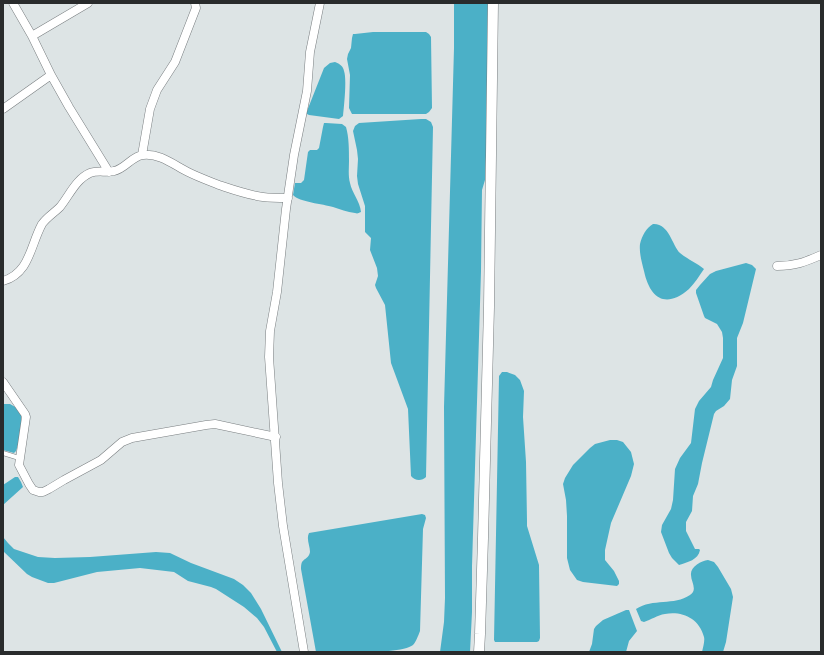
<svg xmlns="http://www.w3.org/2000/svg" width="824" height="655" viewBox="0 0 824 655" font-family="Figtree,sans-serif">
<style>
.water{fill:#4bb0c7}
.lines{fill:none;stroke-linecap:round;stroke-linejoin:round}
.service-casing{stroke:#797e80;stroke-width:5}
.minor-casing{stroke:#797e80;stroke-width:9}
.tertiary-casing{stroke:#797e80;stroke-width:11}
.service{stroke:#fff;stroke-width:4}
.minor{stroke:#fff;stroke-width:8}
.tertiary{stroke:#fff;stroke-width:10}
</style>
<rect width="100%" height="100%" fill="#dde4e5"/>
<!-- water -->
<path class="water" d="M454 3H488V111L485 180 482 190 481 271 472 566V612L470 652H440L444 622 445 598 444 407 454 48Z
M373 32H426L429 34 431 37 432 108 429 112 426 114H352L349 108 350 75 347 59 348 54 351 48 352 38 353 34H355Z
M335 62C340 64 343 66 344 71 347 79 344 106 343 116L339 119 309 115 307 114V111L324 68 330 63Z
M421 119H426L431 122 433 127 426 477C422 481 415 481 411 476L408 409 391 363 385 305 376 288 375 285 378 276 377 268 370 250 371 238 365 232V206L358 184 357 176 358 159 357 150 353 131 355 126 359 123Z
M324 123H326L342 124 346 127C349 137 349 150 349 161 349 168 348 175 350 183 352 193 360 201 361 212 358 213 358 214 355 213 347 212 340 209 333 207 323 204 299 202 293 195L295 183H301L304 180 308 152 310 150H317L319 148 323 127Z
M653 224C669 223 672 245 680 253 687 259 697 263 704 269 699 276 695 283 689 289 666 309 650 299 644 271 642 263 639 253 640 244 642 236 646 228 653 224Z
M746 263 752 265 756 269 743 323 737 338V366L732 380 730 399 724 406 716 411 714 414 702 463 698 484 693 496 692 511 686 522V531L695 549H699L700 550C698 560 688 562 679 565L672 558 669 553 661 532 662 525 671 509 673 500 675 469 680 458 691 443 695 409 699 401 711 387 713 380 723 358V338L722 332 717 324 705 318 704 316 696 293V290L700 285 710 274 716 271Z
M502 372H507L515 375 520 380 524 391 523 417 526 462 527 521V526L539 565 540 638 539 641 537 642H495L494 640 499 376Z
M3 404H10L17 408 21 414V436L16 451 14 453 3 450Z
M610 440H617L623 442 631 452 634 464 631 476 611 523 605 550V560L614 571 619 581V584L617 586 583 582 577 580 570 570 567 558V516L566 500 563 484 565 478 573 465 590 448 595 444Z
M15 477H18L21 482 23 487 3 505V485Z
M422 514 425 515 426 518 423 529 420 631C418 636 416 642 413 645 401 655 334 652 316 652L301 569C301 567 301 564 302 562 305 558 309 558 310 552 310 546 306 539 309 533Z
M3 537 8 543 14 549 38 557 55 558 90 557 156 552 170 553 191 563 234 579 243 585 251 593 261 609 282 652H277L264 627 257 618 244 607 216 589 211 587 188 581 174 572 140 568 97 572 54 583H48L32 577 27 574 3 551Z
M708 560 714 562 718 567 731 589 733 597 726 642 723 652H702C703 647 705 641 704 637 699 618 682 611 665 614 657 615 651 620 644 622L641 621 636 609C653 598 674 606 690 595 698 590 691 582 691 575 690 567 701 561 708 560Z
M626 610H629L637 631 629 641 626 652H589L592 644 594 629 596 626 603 620Z"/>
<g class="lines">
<defs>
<path id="service" d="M3 453 19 458"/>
<path id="minor" d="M13 3 32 36
M51 75 69 107 109 172
M3 109 51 75 32 36 88 3
M142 155 150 109 157 90 175 62 196 8 195 3
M777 266C795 266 805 262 821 255
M3 281C30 273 30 246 42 224 47 217 54 213 60 207 69 196 76 179 90 173 98 170 106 173 114 171 125 169 132 156 143 155 160 153 174 165 188 172 198 177 209 181 219 185 234 190 248 195 263 197 271 198 280 198 288 198
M3 382 25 414 26 417 19 465 29 484 33 490 39 492H43L49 489 64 480 101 460 122 442 132 438 206 425 215 424 276 437
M304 652 283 526 278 483 269 357 270 331 277 292 286 209 294 155 307 91 310 52 320 3"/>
<path id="tertiary" d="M479 652 480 634 483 538 489 307 493 3"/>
</defs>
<!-- service casing -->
<use href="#service" class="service-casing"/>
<!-- minor casing -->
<use href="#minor" class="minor-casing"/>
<!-- tertiary casing -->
<use href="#tertiary" class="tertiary-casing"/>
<!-- service -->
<use href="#service" class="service"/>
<!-- minor -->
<use href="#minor" class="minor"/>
<!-- tertiary -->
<use href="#tertiary" class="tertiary"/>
</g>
<!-- border -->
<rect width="824" height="655" fill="none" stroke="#292b2c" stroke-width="8"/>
</svg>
